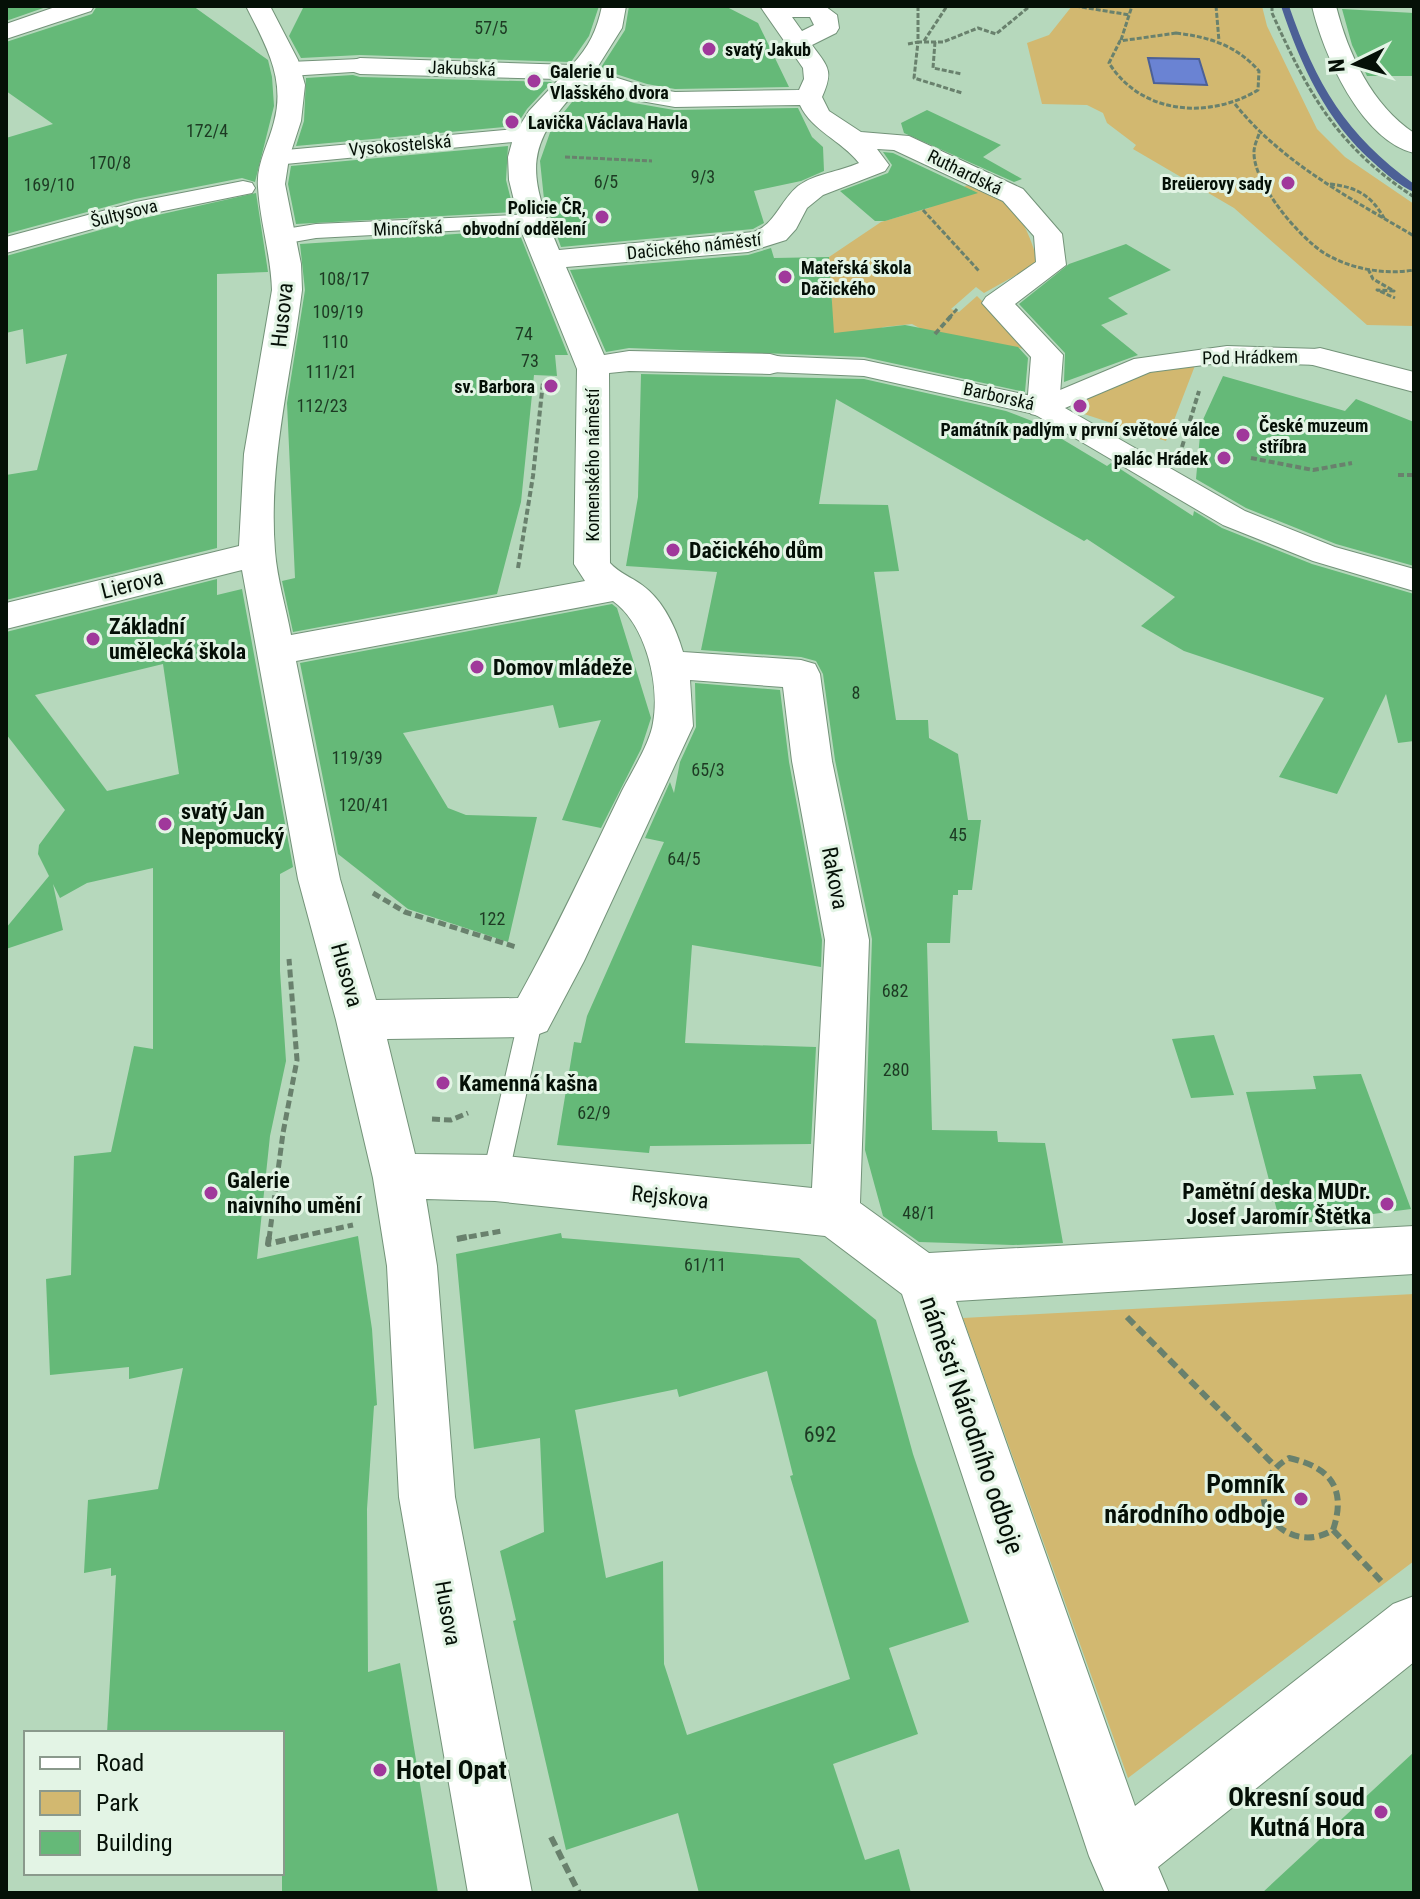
<svg xmlns="http://www.w3.org/2000/svg" width="1420" height="1899" viewBox="0 0 1420 1899" font-family="'Roboto Condensed',sans-serif">
<style>
.green{fill:#d2b870}
.water{fill:#6a83d3;stroke:#4c6096;stroke-width:2}
.lines{fill:none;stroke-linecap:round;stroke-linejoin:round}
.stream{fill:#4c6096;fill-rule:evenodd}
.building{fill:#65b978;fill-rule:evenodd}
.service-casing{stroke:#739379;stroke-width:2}
.pedestrian-casing{stroke:#739379;stroke-width:2}
.minor-casing{stroke:#739379;stroke-width:2}
.path-far3{stroke:#69816d;stroke-width:3;stroke-dasharray:5 2;stroke-linecap:butt}
.path-far2{stroke:#69816d;stroke-width:4;stroke-dasharray:6 3;stroke-linecap:butt}
.path-far1{stroke:#69816d;stroke-width:5;stroke-dasharray:8 4;stroke-linecap:butt}
.path{stroke:#69816d;stroke-width:6;stroke-dasharray:10 5;stroke-linecap:butt}
.service{fill:#fff;fill-rule:evenodd}
.pedestrian{fill:#fff;fill-rule:evenodd}
.minor{fill:#fff;fill-rule:evenodd}
.poi-dot{fill:#a0389b;stroke:#e3f4e5;stroke-width:3}
.labels{text-anchor:middle;dominant-baseline:central;stroke-width:6;stroke-linejoin:round;paint-order:stroke}
.number-label{font-size:18px;fill:#1d3a23}
.far-poi-label{font-size:18px;font-weight:bold;fill:#051007;stroke:#e3f4e5;text-anchor:start}
.far-street-label{font-size:18px;fill:#051007;stroke:#e3f4e5}
.street-label{font-size:22px;fill:#051007;stroke:#e3f4e5}
.poi-label{font-size:22px;font-weight:bold;fill:#051007;stroke:#e3f4e5;text-anchor:start}
.near-number-label{font-size:22px;fill:#1d3a23}
.near-street-label{font-size:26px;fill:#051007;stroke:#e3f4e5}
.near-poi-label{font-size:26px;font-weight:bold;fill:#051007;stroke:#e3f4e5;text-anchor:end}
</style>
<rect width="100%" height="100%" fill="#b6d8bc"/>
<!-- green -->
<path class="green" d="M1072 6H1262L1267 26 1317 129 1345 157 1414 204V326L1367 325 1234 208 1133 149 1136 145 1107 123 1103 113 1087 105 1042 104 1027 43 1049 35Z
M969 184C1012 202 1025 216 1038 263L984 293 976 287 951 309 959 312 977 296 1027 346 1024 349 927 332 912 324 884 327 858 336 828 335 832 304 829 257 881 222 929 208Z
M1196 363 1166 441 1072 410 1070 400 1145 369Z
M1414 1294V1561L1128 1778 963 1318Z"/>
<!-- water -->
<path class="water" d="M1148 58 1199 59 1207 85 1154 83Z"/>
<g class="lines">
<!-- stream -->
<path class="stream" d="M1281 6H1289C1316 84 1346 135 1414 184V192C1400 186 1386 174 1374 163 1326 121 1301 66 1281 6Z"/>
</g>
<!-- building -->
<path class="building" d="M6 6H49L6 21Z
M97 6H193L268 60 272 77 274 106 255 182 242 178 135 199 6 234V138L53 124 6 91V42L92 14Z
M304 6H599L589 36 571 62 360 55 301 58 289 36Z
M629 6H725L758 23 789 87 675 89 647 84 600 69 625 30Z
M1342 9 1414 13V76H1367L1352 45Z
M353 75 360 77 552 82 527 109 516 126 296 146 304 121 306 78Z
M584 87 634 103 674 110 798 108 812 137 823 147 824 171 801 181 754 191 764 223 753 229 561 247 544 199 540 161 552 127Z
M927 110 1001 145 983 157 1022 179 1014 182 904 133 901 123Z
M508 146 506 180 514 212 296 224 288 184 291 166Z
M883 152 893 153 978 193 885 221H875L840 191 888 173 892 165Z
M256 193 268 272 217 274V548L6 600V475L37 470 67 354 26 364 23 329 6 333V256L140 219Z
M518 230 568 355H555L557 376 534 375 521 502 497 594 293 632 282 581 295 578 287 403 305 290 300 244Z
M1126 244 1171 270 1108 298 1128 314 1101 325 1138 355 1064 382 1065 353 1019 304 1069 264Z
M771 248 774 258 829 257 834 333 905 325 1018 347 1028 358 1025 392 864 357 629 348 606 352 570 270 748 255Z
M641 374 864 379 1006 411 1032 421 1107 466 1111 463 1193 516 1194 511 1222 528 1312 564 1414 594V741L1398 743 1386 694 1337 794 1279 777 1324 698 1184 651 1141 626 1175 597 1087 539 1084 541 836 399 819 504 888 505 899 571 874 572 896 720H928L929 738 958 754 968 820H981L972 890H958V895H953L950 943H927L932 1130 997 1131 998 1142 1045 1143 1063 1243 1013 1245 919 1242 883 1216 865 1150 872 939 835 760 823 674 816 661 801 657 701 650 717 572 626 566 638 497Z
M1223 376 1345 411 1356 399 1414 422V566L1336 544 1246 508 1196 479 1201 424Z
M217 579V595L242 589 293 867 280 874V971L286 1061 270 1136 257 1259 358 1236 372 1329 377 1405 374 1406 367 1509 368 1672 400 1663 438 1893H282V1733H107L116 1575 111 1576V1568L84 1573 88 1500 158 1489 183 1368 129 1379V1367L50 1375 46 1279 71 1275 74 1156 111 1152 134 1046 153 1049V868L87 883 60 898 53 884 63 930 6 949V928L49 876 38 854 39 845 65 810 6 734V632ZM163 664 179 774 107 791 35 695Z
M612 604 617 608 651 718 641 749 601 828 562 820 601 720 559 728 553 705 403 733 448 808 466 815 537 817 508 942 408 909 338 854 300 663Z
M695 683 780 690 789 762 822 940 821 967 692 945 685 1043 816 1047 811 1144 650 1146 649 1153 557 1145 574 1042 581 1043 587 1016 664 842 645 838 670 782 674 793 680 762 696 727Z
M1214 1035 1234 1095 1191 1098 1172 1039Z
M1361 1074 1411 1209 1281 1226 1246 1092 1316 1089 1313 1076Z
M561 1233 562 1238 799 1258 876 1320 913 1454 969 1622 889 1648 918 1734 833 1764 865 1860 899 1849 911 1893H699L678 1813 566 1850 513 1621 516 1620 500 1551 544 1532 540 1438 474 1449 456 1254ZM767 1371 793 1475 790 1476 850 1679 687 1735 664 1664 663 1561 606 1578 575 1410 677 1389 679 1397Z
M1414 1752V1893H1262Z"/>
<g class="lines">
<defs>
<path id="service" d="M531 1006 540 1009 543 1017 508 1178 504 1187 495 1190 486 1187 482 1178 519 1017 522 1009Z"/>
<path id="pedestrian" d="M360 59 368 61 371 66 368 71 289 76 278 69 289 62Z
M526 128 534 130 538 135 534 140 275 165 267 163 263 158 267 153 275 151Z
M243 181 252 183 255 188 252 193 139 216 6 253V237L136 202Z
M535 214 544 216 547 221 544 226 316 238 282 244 273 241 269 236 273 231 316 224Z
M1227 346 1320 349 1330 351 1334 357 1330 363 1320 365 1227 362 1150 372 1065 408 1245 511 1335 547 1414 569V591L1313 561 1223 525 1034 414 864 376 770 372 760 370 756 364 760 358 770 356 864 360 1041 398 1134 359Z"/>
<path id="minor" d="M58 6H94L91 11 6 39V24Z
M246 6H270L298 60 305 85 301 121 289 158 285 184 301 264 302 290C291 376 268 463 275 551 277 579 286 607 291 635L585 581 574 564 577 369 522 233 509 180 508 157 514 135 529 111 559 79 360 74 351 71 347 66 351 61 360 58 572 65C589 47 597 30 602 6H626L622 28 595 71 646 87 675 92 799 90 804 79 803 68 760 6H825L837 15 839 28 836 33 812 45C828 67 834 70 822 97L829 111 861 132 909 136 1023 189 1062 234 1066 265 1015 304 1063 355 1059 407 1055 414 1043 417 1031 414 1027 407 1031 357 982 303 986 297 1036 262 1034 236 1003 201 894 150 877 149 889 165 885 171 823 195 807 208 796 229 786 240 748 252 566 267 604 355 629 351 770 354 781 357 786 364 781 371 770 374 629 371 609 373 610 563C619 573 631 577 642 585 663 600 676 628 683 652L801 660 815 664 820 674 832 761 869 940 860 1203 929 1253 1414 1226V1274L956 1301 1135 1806 1393 1604 1414 1596V1662L1158 1867 1169 1893H1105L1089 1856 902 1294 825 1236 495 1201 426 1199 437 1266 455 1497 532 1893H468L399 1497 387 1266 373 1178 336 1020 298 879 242 570 6 629V603L239 546 244 454 272 290C271 255 260 222 258 187 256 164 269 143 274 122 286 78 265 44 246 6ZM792 17H810L814 25 802 31ZM583 84 635 100 675 107 800 105C812 131 841 140 859 163 839 172 816 173 798 186 780 201 776 223 754 232L559 250C527 172 523 146 583 84ZM613 601C646 625 660 684 653 723 650 744 629 776 620 795 587 863 555 932 518 998L376 1000 340 879 296 661ZM690 680 783 687 792 761 825 940 812 1188 495 1155 415 1154 387 1039 531 1037 547 1031 584 961 693 726Z
M1312 6H1336C1348 54 1372 105 1414 133V153C1361 140 1323 54 1312 6Z
M1320 348 1414 372V392L1309 364 1304 357 1309 350Z"/>
</defs>
<!-- service casing -->
<use href="#service" class="service-casing"/>
<!-- pedestrian casing -->
<use href="#pedestrian" class="pedestrian-casing"/>
<!-- minor casing -->
<use href="#minor" class="minor-casing"/>
<!-- path-far3 -->
<path class="path-far3" d="M918 6V42H943L978 28 996 34 1030 6
M1075 6 1130 15
M1216 6 1219 41
M1272 6V13C1309 95 1337 146 1414 197
M1176 33C1209 37 1236 45 1259 71L1258 90C1208 120 1141 114 1109 63L1120 41Z
M1121 40 1132 6
M924 41 947 6
M935 42 933 68 962 74
M908 44 918 42 914 78 962 93
M1235 104C1282 163 1350 198 1414 236
M1259 134C1257 140 1254 146 1254 152 1253 183 1299 237 1324 253 1350 269 1384 275 1414 270
M565 157 652 161
M1330 184C1356 187 1371 195 1384 218
M923 210 979 271
M1368 269 1373 279 1394 291 1377 290 1395 298
M949 318 958 308"/>
<!-- path-far2 -->
<path class="path-far2" d="M935 334 951 316
M1182 447 1199 391
M1251 458 1313 470 1352 463
M1398 475H1414
M518 568 533 476 543 382 553 380"/>
<!-- path-far1 -->
<path class="path-far1" d="M373 893 405 912 516 947
M432 1119 451 1120 468 1113
M269 1239 283 1133 297 1060 289 959
M289 1239 353 1225
M457 1239 502 1231"/>
<!-- path -->
<path class="path" d="M269 1237 268 1244 298 1237
M457 1239 467 1237
M1127 1317 1273 1464
M1289 1458C1330 1467 1347 1488 1333 1530 1284 1560 1231 1492 1289 1458Z
M1333 1530 1382 1582
M551 1837 579 1893"/>
<!-- service -->
<use href="#service" class="service"/>
<!-- pedestrian -->
<use href="#pedestrian" class="pedestrian"/>
<!-- minor -->
<use href="#minor" class="minor"/>
</g>
<!-- markers -->
<g class="poi-dot">
<circle cx="709" cy="49" r="8"/>
<circle cx="534" cy="81" r="8"/>
<circle cx="512" cy="122" r="8"/>
<circle cx="1288" cy="183" r="8"/>
<circle cx="602" cy="217" r="8"/>
<circle cx="785" cy="277" r="8"/>
<circle cx="551" cy="386" r="8"/>
<circle cx="1080" cy="406" r="8"/>
<circle cx="1243" cy="435" r="8"/>
<circle cx="1224" cy="458" r="8"/>
<circle cx="673" cy="550" r="8"/>
<circle cx="93" cy="639" r="8"/>
<circle cx="477" cy="667" r="8"/>
<circle cx="165" cy="824" r="8"/>
<circle cx="443" cy="1083" r="8"/>
<circle cx="211" cy="1193" r="8"/>
<circle cx="1387" cy="1204" r="8"/>
<circle cx="1301" cy="1499" r="8"/>
<circle cx="380" cy="1770" r="8"/>
<circle cx="1381" cy="1812" r="8"/>
</g>
<g class="labels">
<!-- number labels -->
<g class="number-label">
<text x="491" y="27">57/5</text>
<text x="207" y="130">172/4</text>
<text x="110" y="162">170/8</text>
<text x="703" y="176">9/3</text>
<text x="606" y="181">6/5</text>
<text x="49" y="184">169/10</text>
<text x="344" y="278">108/17</text>
<text x="338" y="311">109/19</text>
<text x="524" y="333">74</text>
<text x="335" y="341">110</text>
<text x="530" y="360">73</text>
<text x="331" y="371">111/21</text>
<text x="322" y="405">112/23</text>
<text x="856" y="692">8</text>
<text x="357" y="757">119/39</text>
<text x="708" y="769">65/3</text>
<text x="364" y="804">120/41</text>
<text x="958" y="834">45</text>
<text x="684" y="858">64/5</text>
<text x="492" y="918">122</text>
<text x="895" y="990">682</text>
<text x="896" y="1069">280</text>
<text x="594" y="1112">62/9</text>
<text x="919" y="1212">48/1</text>
<text x="705" y="1264">61/11</text>
</g>
<!-- far-poi labels -->
<g class="far-poi-label">
<text x="725" y="49">svatý Jakub</text>
<text x="550" y="71">Galerie u<tspan x="550" dy="21">Vlašského dvora</tspan></text>
<text x="528" y="122">Lavička Václava Havla</text>
<text x="1272" y="183" text-anchor="end">Breüerovy sady</text>
<text x="586" y="207" text-anchor="end">Policie ČR,<tspan x="586" dy="21">obvodní oddělení</tspan></text>
<text x="801" y="267">Mateřská škola<tspan x="801" dy="21">Dačického</tspan></text>
<text x="535" y="386" text-anchor="end">sv. Barbora</text>
<text x="1259" y="425">České muzeum<tspan x="1259" dy="21">stříbra</tspan></text>
<text x="1080" y="429" text-anchor="middle">Památník padlým v první světové válce</text>
<text x="1208" y="458" text-anchor="end">palác Hrádek</text>
</g>
<!-- far-street labels -->
<g class="far-street-label">
<text transform="translate(462 68) rotate(2)">Jakubská</text>
<text transform="translate(400 145) rotate(-5)">Vysokostelská</text>
<text transform="translate(965 172) rotate(26)">Ruthardská</text>
<text transform="translate(124 213) rotate(-14)">Šultysova</text>
<text transform="translate(408 228) rotate(-2)">Mincířská</text>
<text transform="translate(694 246) rotate(-6)">Dačického náměstí</text>
<text transform="translate(1250 357) rotate(-1)">Pod Hrádkem</text>
<text transform="translate(999 396) rotate(13)">Barborská</text>
<text transform="translate(592 465) rotate(-90)">Komenského náměstí</text>
</g>
<!-- street labels -->
<g class="street-label">
<text transform="translate(282 315) rotate(-84)">Husova</text>
<text transform="translate(132 584) rotate(-14)">Lierova</text>
<text transform="translate(835 878) rotate(79)">Rakova</text>
<text transform="translate(347 975) rotate(74)">Husova</text>
<text transform="translate(670 1197) rotate(6)">Rejskova</text>
<text transform="translate(448 1613) rotate(80)">Husova</text>
</g>
<!-- poi labels -->
<g class="poi-label">
<text x="689" y="550">Dačického dům</text>
<text x="109" y="626">Základní<tspan x="109" dy="25">umělecká škola</tspan></text>
<text x="493" y="667">Domov mládeže</text>
<text x="181" y="811">svatý Jan<tspan x="181" dy="25">Nepomucký</tspan></text>
<text x="459" y="1083">Kamenná kašna</text>
<text x="227" y="1180">Galerie<tspan x="227" dy="25">naivního umění</tspan></text>
<text x="1371" y="1191" text-anchor="end">Pamětní deska MUDr.<tspan x="1371" dy="25">Josef Jaromír Štětka</tspan></text>
</g>
<!-- near-number labels -->
<g class="near-number-label">
<text x="820" y="1434">692</text>
</g>
<!-- near-street labels -->
<g class="near-street-label">
<text transform="translate(972 1425) rotate(71)">náměstí Národního odboje</text>
</g>
<!-- near-poi labels -->
<g class="near-poi-label">
<text x="1285" y="1484">Pomník<tspan x="1285" dy="30">národního odboje</tspan></text>
<text x="396" y="1770" text-anchor="start">Hotel Opat</text>
<text x="1365" y="1797">Okresní soud<tspan x="1365" dy="30">Kutná Hora</tspan></text>
</g>
</g>
<!-- border -->
<rect width="1420" height="1899" fill="none" stroke="#051007" stroke-width="16"/>
<!-- legend -->
<rect x="24" y="1731" width="260" height="144" fill="#e3f4e5" stroke="#8a998c" stroke-width="2"/>
<rect x="40" y="1757" width="40" height="12" fill="#ffffff" stroke="#8a998c" stroke-width="2"/>
<text x="96" y="1771" font-size="24" fill="#051007">Road</text>
<rect x="40" y="1791" width="40" height="24" fill="#d2b870" stroke="#8a998c" stroke-width="2"/>
<text x="96" y="1811" font-size="24" fill="#051007">Park</text>
<rect x="40" y="1831" width="40" height="24" fill="#65b978" stroke="#8a998c" stroke-width="2"/>
<text x="96" y="1851" font-size="24" fill="#051007">Building</text>
<!-- north arrow -->
<g transform="translate(1356 64) rotate(265)" stroke="#e3f4e5" stroke-width="6" paint-order="stroke">
<path d="M0-6L14 30L0 20L-14 30Z" fill="#051007"/>
<text y="-12" font-size="22" font-weight="bold" text-anchor="middle" fill="#051007">N</text>
</g>
</svg>
